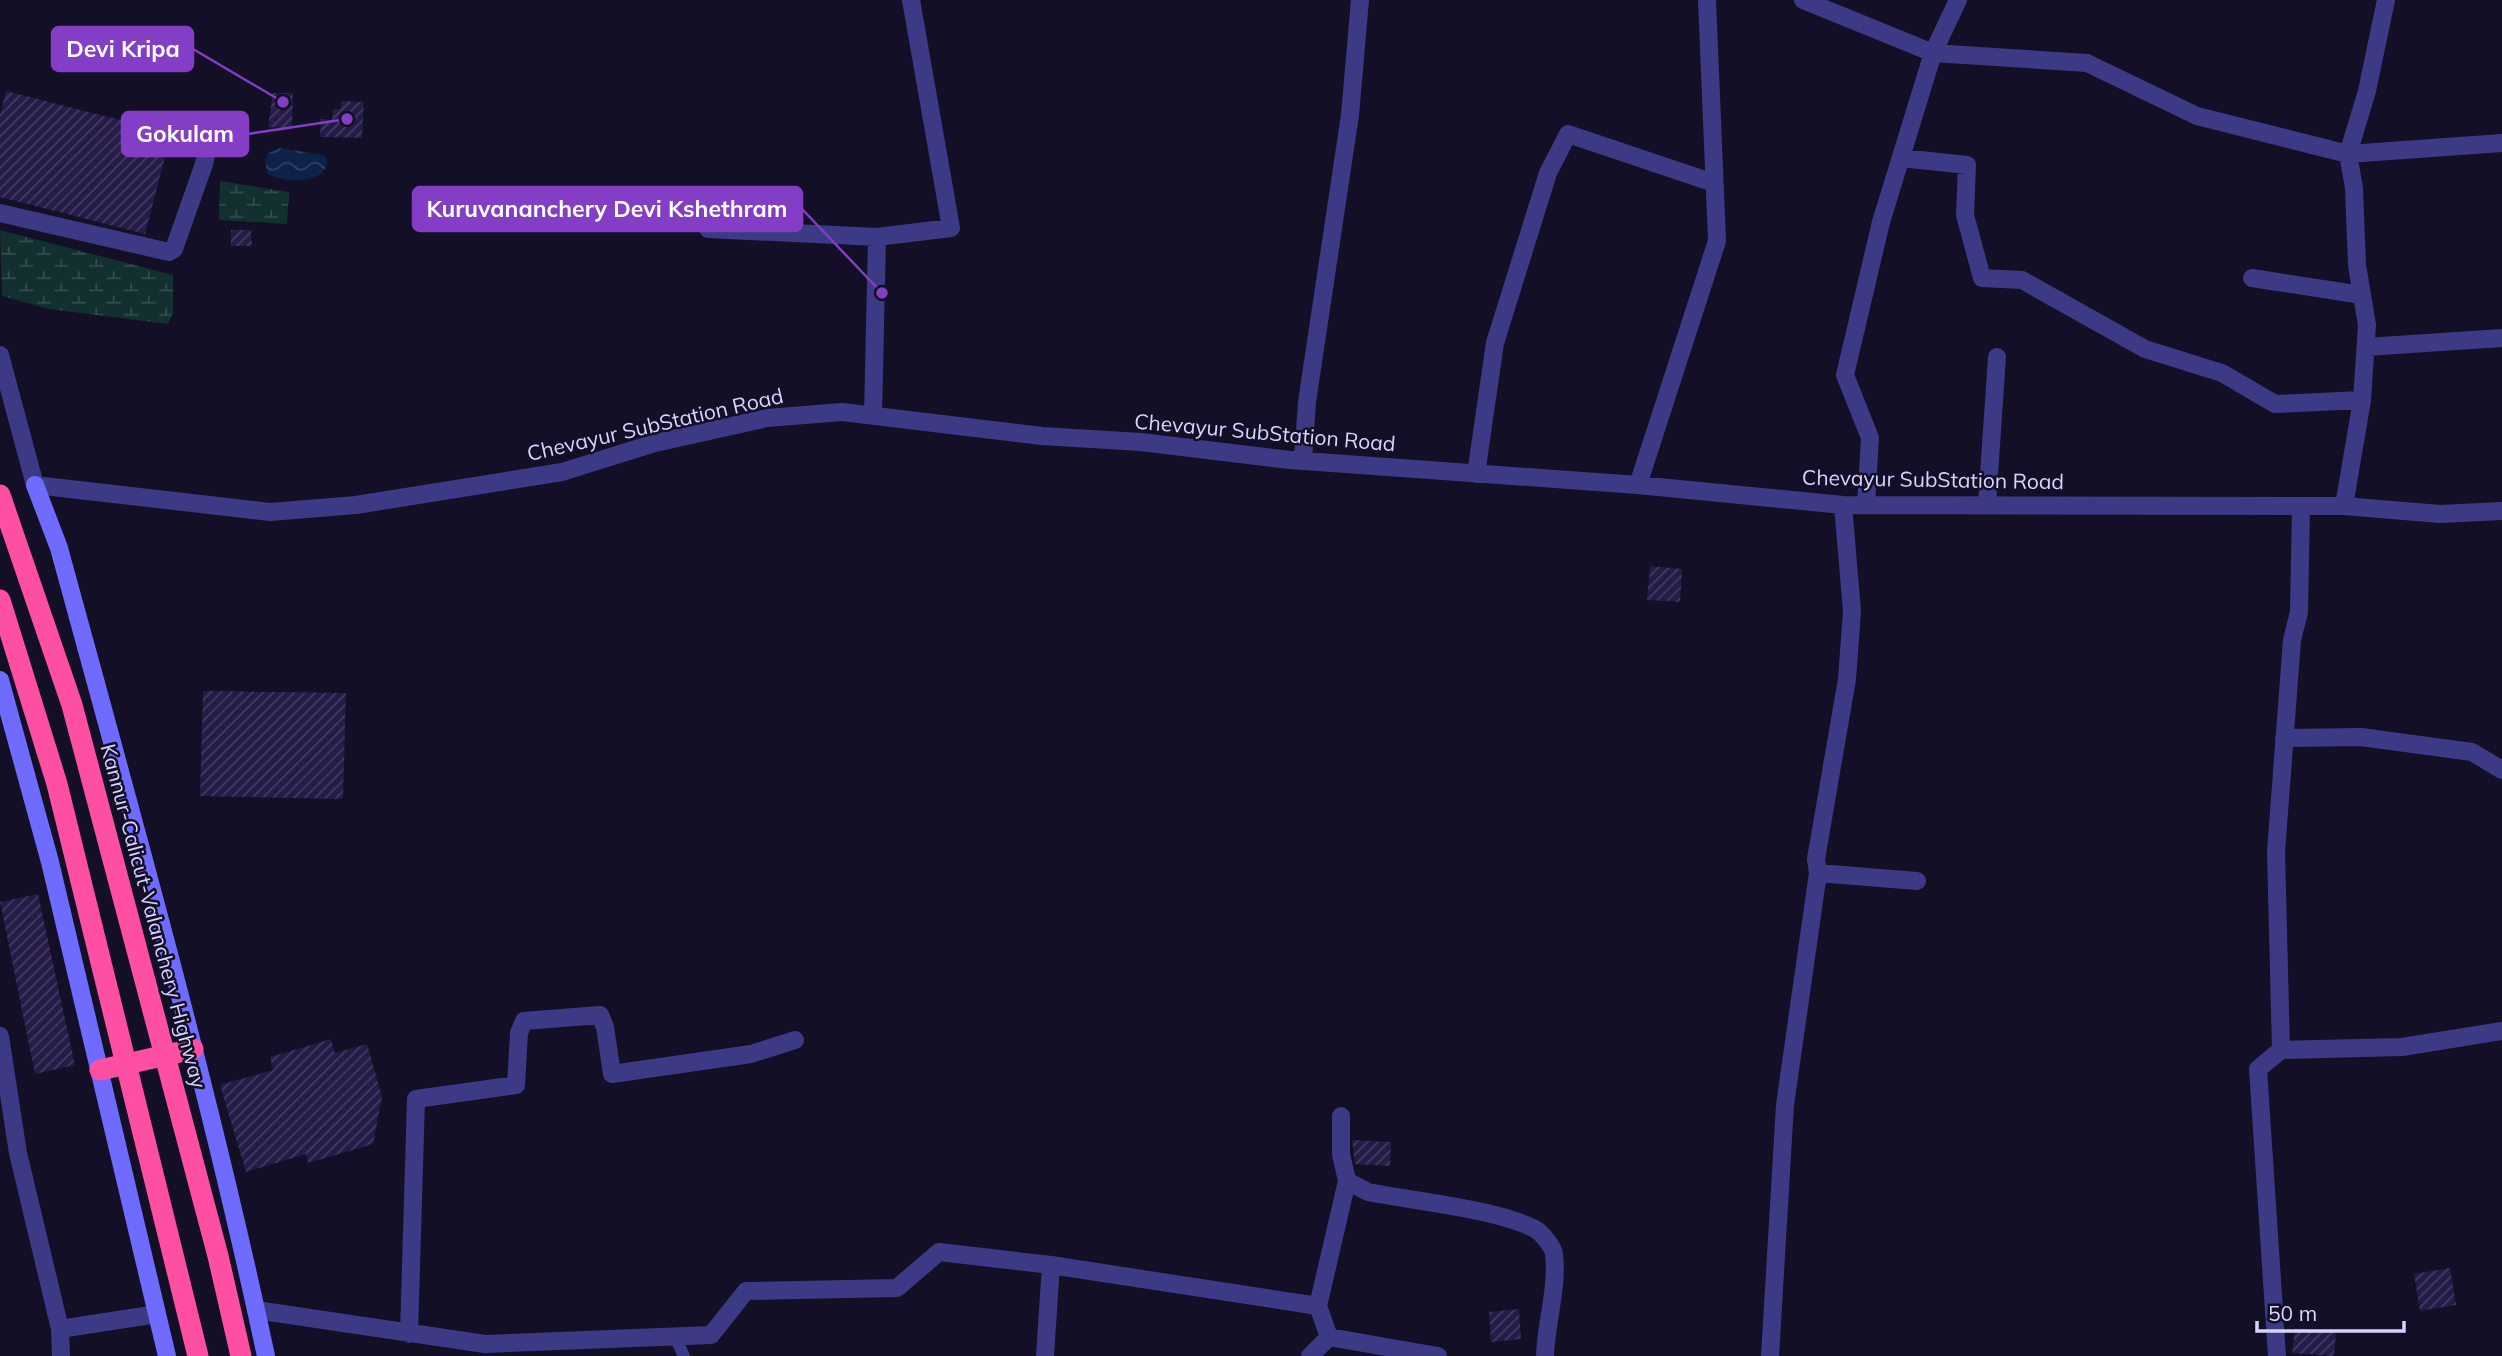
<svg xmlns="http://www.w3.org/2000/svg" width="2502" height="1356" viewBox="0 0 2502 1356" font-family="Mulish,sans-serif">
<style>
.wetland{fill:url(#wetland-marsh)}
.water{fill:url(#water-waves)}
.building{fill:url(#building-hatch)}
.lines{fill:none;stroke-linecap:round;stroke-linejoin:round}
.lane{stroke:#3d3a85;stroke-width:12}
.street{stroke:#3d3a85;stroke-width:18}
.secondary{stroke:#6f6bff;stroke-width:18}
.highway{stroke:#ff4fa3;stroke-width:21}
.labels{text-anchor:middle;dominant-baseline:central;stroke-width:5;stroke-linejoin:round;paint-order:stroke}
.street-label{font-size:21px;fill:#d9d4ff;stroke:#130f26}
.leader{fill:none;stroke:#843dc5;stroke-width:2.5}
.callout-dot{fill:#843dc5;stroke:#130f26;stroke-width:2.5}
.callout{fill:#843dc5;stroke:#843dc5;stroke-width:2.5}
.callout-label{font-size:23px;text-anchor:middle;font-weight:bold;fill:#fff}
</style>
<defs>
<pattern id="wetland-marsh" width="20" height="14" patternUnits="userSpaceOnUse" patternTransform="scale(1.75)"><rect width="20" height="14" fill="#12302f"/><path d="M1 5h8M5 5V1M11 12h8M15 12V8" fill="none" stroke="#344d4e"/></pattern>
<pattern id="water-waves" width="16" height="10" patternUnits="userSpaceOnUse" patternTransform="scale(1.75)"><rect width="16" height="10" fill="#0c2248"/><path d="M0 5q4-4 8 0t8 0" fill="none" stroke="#2f4163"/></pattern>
<pattern id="building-hatch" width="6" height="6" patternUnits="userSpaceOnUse" patternTransform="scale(1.75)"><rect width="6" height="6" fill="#241b47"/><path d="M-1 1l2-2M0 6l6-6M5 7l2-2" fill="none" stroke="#433b63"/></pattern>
</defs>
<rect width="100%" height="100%" fill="#130f26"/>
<!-- wetland -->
<path class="wetland" d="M220 181 289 192 287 224 219 220Z
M0 230 173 275V313L168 324 49 309 2 296Z"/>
<!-- water -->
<path class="water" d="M280 148 323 155 327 158C330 185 284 183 268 174L265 163 268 153Z"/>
<!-- building -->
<path class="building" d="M6 91 171 133 145 234 0 197V115Z
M273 93H293L292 128 268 127Z
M341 101 364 102 362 138 320 137 321 119 332 120 333 109H341Z
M231 230H251L252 246H231Z
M1650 566 1682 569 1680 602 1647 600Z
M203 691 346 693 343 799 200 796Z
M38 894 75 1065 35 1074 0 902Z
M331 1039 335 1053 367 1044 382 1097 373 1144 308 1163 306 1154 246 1172 220 1085 273 1070 270 1057Z
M1352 1140 1391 1142 1390 1166 1355 1164Z
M2450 1268 2456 1305 2420 1311 2414 1274Z
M1519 1309 1521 1339 1491 1342 1489 1312Z
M2295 1328 2336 1332 2334 1356 2292 1353Z"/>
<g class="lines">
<!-- lane -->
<path class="lane" d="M675 1337 684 1356"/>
<!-- street -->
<path class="street" d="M1803 0 1933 53 2087 63 2197 116 2348 154 2502 143
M1901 158 1967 165 1965 215 1982 278 2022 280 2145 349 2222 373 2275 404 2362 400
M0 213 169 252 174 249 204 164 211 133
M708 229 877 237
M2252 278 2362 295
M2366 347 2502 338
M0 355 35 485 270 512 356 505 562 472 655 443 767 418 842 412 1042 436 1141 442 1290 460 1638 485 1843 505 2344 506 2440 514 2502 511
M873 415 877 237 951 228 911 0
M1303 459 1307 402 1350 115 1360 0
M1476 474 1495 343 1548 173 1568 134 1714 183
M1638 485 1717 241 1707 0
M1987 504 1997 357
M1866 505 1870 438 1845 375 1881 222 1933 53 1958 0
M2344 506 2362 400 2367 325 2357 265 2354 188 2348 154 2367 91 2386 0
M2284 738 2361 737 2472 752 2502 770
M1818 873 1917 881
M0 1036 18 1153 60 1329 61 1356
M2281 1050 2402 1047 2502 1031
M1341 1116V1154L1347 1181 1368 1192C1413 1201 1497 1209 1535 1229 1542 1233 1553 1247 1554 1254 1558 1288 1546 1322 1545 1356
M1347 1181 1318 1306 1329 1337 1438 1356
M256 1310 485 1344 711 1335 746 1291 897 1288 939 1252 1051 1265 1318 1306
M60 1329 157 1314
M409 1334 416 1099 516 1085 519 1033 524 1021 600 1015 605 1027 612 1074 751 1054 795 1040
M1045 1356 1051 1265
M1310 1356 1329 1337
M1770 1356 1785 1105 1818 873 1816 859 1847 679 1852 611 1843 505
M2277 1356 2258 1069 2281 1050 2276 852 2292 640 2299 612 2301 506"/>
<!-- secondary -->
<path class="secondary" d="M35 485 59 548C132 816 208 1084 266 1356
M0 680 50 862 167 1356"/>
<!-- highway -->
<path class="highway" d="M0 495 72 705 218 1256 241 1356
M0 600 57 784 198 1356
M100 1070 193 1049"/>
</g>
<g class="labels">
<!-- street labels -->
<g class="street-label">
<text transform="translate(655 424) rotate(-13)">Chevayur SubStation Road</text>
<text transform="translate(1265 432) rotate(5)">Chevayur SubStation Road</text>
<text transform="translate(1933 479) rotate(1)">Chevayur SubStation Road</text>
<text transform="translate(154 916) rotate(75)">Kannur-Calicut-Valanchery Highway</text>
</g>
</g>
<!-- callouts -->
<path class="leader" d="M283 102L193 49M347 119L248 134M882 293L802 209"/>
<g class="callout-dot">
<circle cx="283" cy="102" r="7"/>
<circle cx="347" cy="119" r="7"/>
<circle cx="882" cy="293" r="7"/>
</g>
<g class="callout">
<rect x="52" y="27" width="141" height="44" rx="7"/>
<rect x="122" y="112" width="126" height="44" rx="7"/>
<rect x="413" y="187" width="389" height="44" rx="7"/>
</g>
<g class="callout-label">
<text x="123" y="57">Devi Kripa</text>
<text x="185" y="142">Gokulam</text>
<text x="607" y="217">Kuruvananchery Devi Kshethram</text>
</g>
<!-- scale -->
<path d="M2257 1321v10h147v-10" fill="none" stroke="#d9d4ff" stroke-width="3.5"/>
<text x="2268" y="1321" font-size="21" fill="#d9d4ff" stroke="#130f26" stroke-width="5" paint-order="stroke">50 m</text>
</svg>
